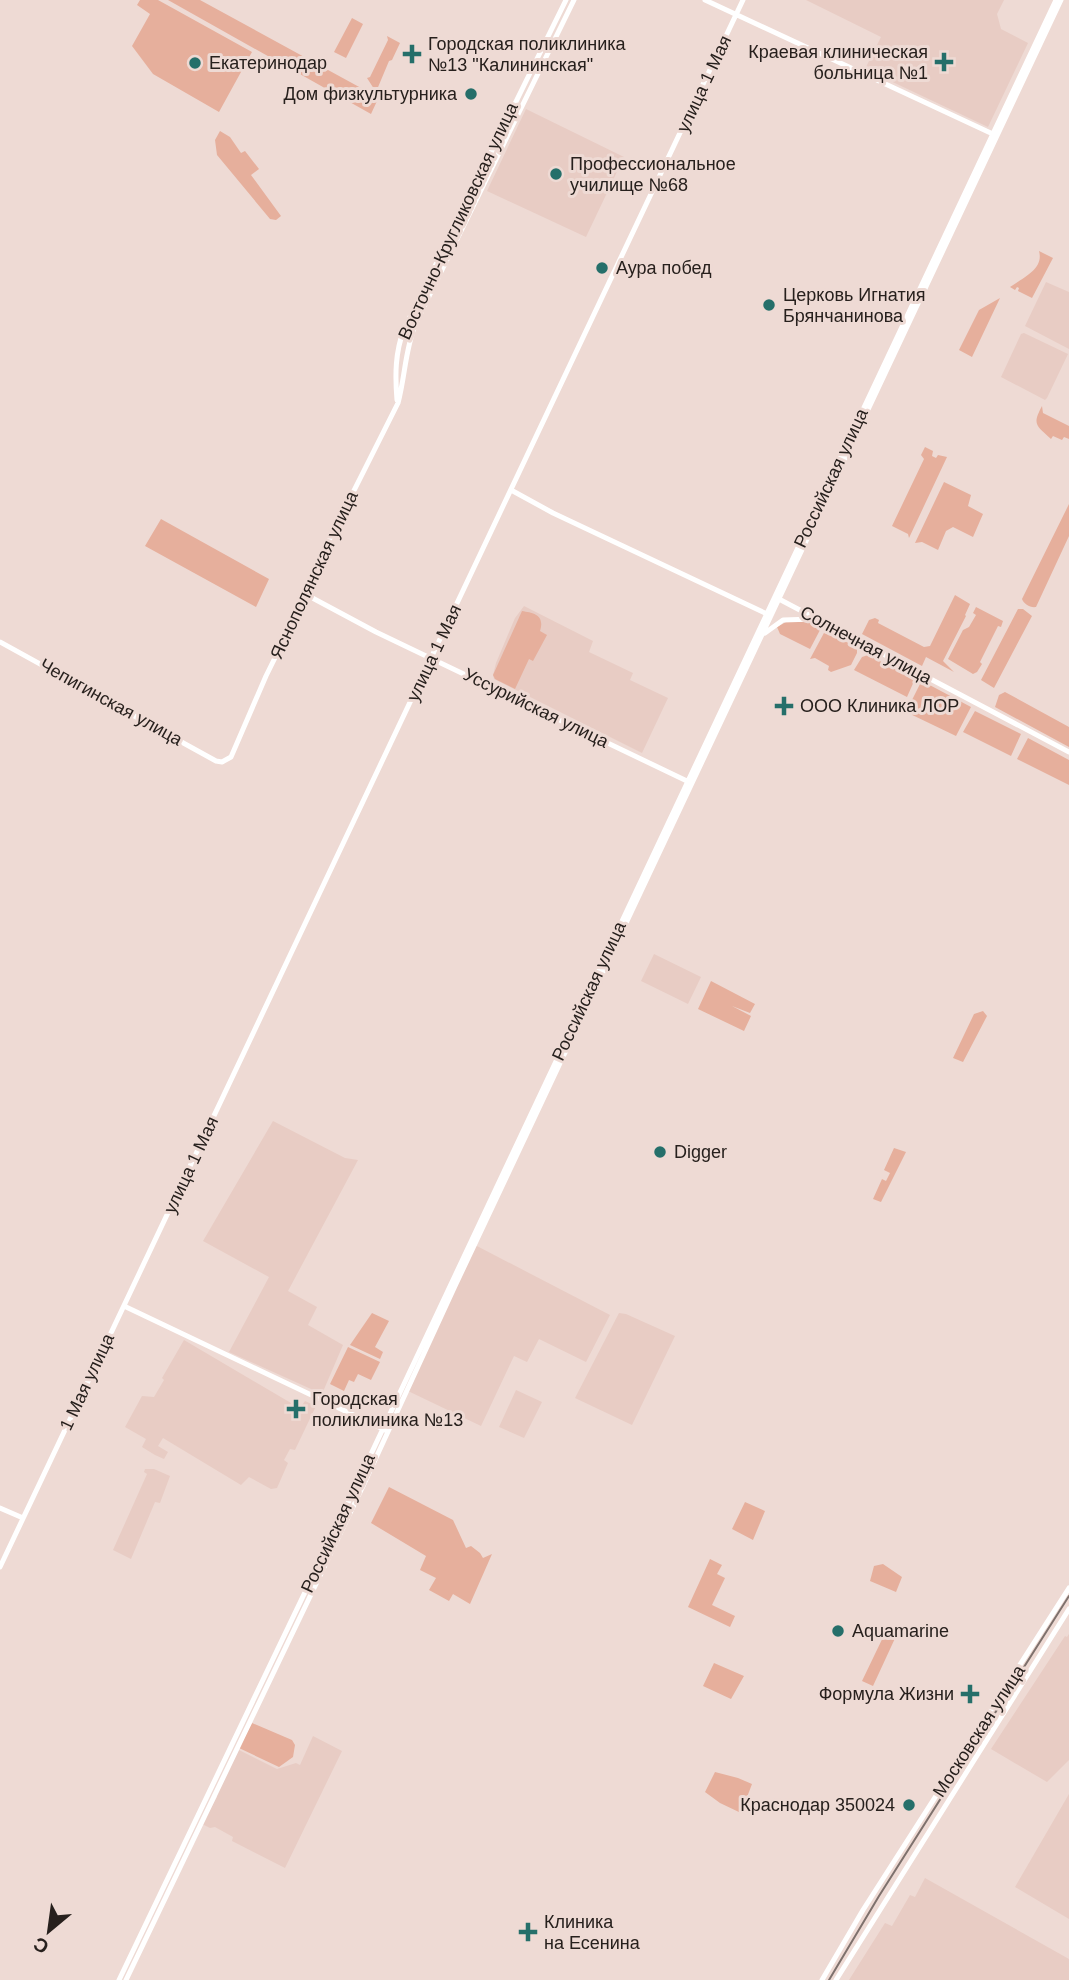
<svg xmlns="http://www.w3.org/2000/svg" width="1069" height="1980" viewBox="0 0 1069 1980" font-family="Arial,sans-serif">
<style>
.built{fill:#e8ccc4}
.green{fill:#e6af9c}
.lines{fill:none;stroke-linecap:round;stroke-linejoin:round}
.secondary{stroke:#fff;stroke-width:5}
.tram{stroke:#7e716d;stroke-width:2}
.poi-dot{fill:#256f6a;stroke:#eedad4;stroke-width:2.5}
.labels{text-anchor:middle;dominant-baseline:central;stroke-width:6;stroke-linejoin:round;paint-order:stroke}
.poi-label{font-size:18px;fill:#27201d;stroke:#eedad4;text-anchor:start}
.street-label{font-size:18px;fill:#27201d;stroke:#eedad4}
</style>
<rect width="100%" height="100%" fill="#eedad4"/>
<!-- built -->
<path class="built" d="M806 0H1004L997 14 1001 29 1028 43 988 127 865 69 881 37Z
M526 109 624 157 586 237 487 191Z
M1046 282 1069 292V349L1025 326Z
M1024 333 1068 354 1047 398 1045 400 1001 377 1021 334Z
M524 606 593 641 589 652 633 673 630 680 668 698 642 753 494 679 493 675 496 663 515 618Z
M654 954 701 977 688 1004 641 981Z
M273 1121 345 1158 358 1160 288 1291 317 1307 308 1325 343 1345 322 1394 229 1352 269 1277 203 1241Z
M475 1245 610 1315 586 1362 539 1339 527 1362 514 1356 481 1426 408 1391Z
M619 1313 626 1314 675 1336 632 1425 575 1398Z
M184 1340 291 1403 290 1405 294 1407 291 1412 296 1414 305 1401 316 1406 295 1450 290 1449 284 1460 288 1463 277 1488 271 1489 249 1477 241 1485 163 1438 158 1446 168 1452 164 1459 155 1455 142 1447 146 1439 125 1427 142 1396 154 1397 164 1380 162 1378Z
M516 1390 542 1402 524 1438 499 1427Z
M145 1469H154L170 1476 160 1503 155 1502 131 1559 113 1550 147 1474 144 1472Z
M1069 1634V1760L1047 1782 991 1749 1065 1636 1067 1637Z
M313 1736 342 1751 285 1868 232 1841 233 1837 215 1827 210 1828 202 1824 217 1797 215 1795 237 1749 277 1769 296 1763 300 1765Z
M1069 1794V1919L1015 1887Z
M925 1878 1069 1959V1980H849L885 1923 892 1926 910 1895 915 1897Z"/>
<!-- green -->
<path class="green" d="M140 0H158L252 52 219 112 153 74 132 46 150 14 137 5Z
M168 0H200L372 94 377 101 371 114Z
M352 18 363 24 346 58 334 52Z
M387 36 400 43 392 60 389 61 376 92 367 78 370 77 388 40Z
M220 131 230 137 241 153 245 151 259 169 251 175 281 216 276 220 270 219 217 155 215 140Z
M1039 251 1053 258 1032 298 1018 291 1019 288 1017 287 1015 290 1010 287C1024 277 1044 269 1039 251Z
M1000 298 972 357 959 350 979 310Z
M1042 406 1043 413 1069 426V439L1064 437 1062 440 1053 436 1051 439C1036 425 1032 425 1042 406Z
M925 447 933 451 932 456 936 458 938 455 947 457 909 538 908 534 892 526 924 459 921 455Z
M944 482 971 495 968 506 983 514 973 537 953 527 946 531 938 550 922 542 915 543Z
M1069 504V536L1036 607C1030 608 1024 604 1022 599Z
M161 519 269 579 256 607 145 546Z
M955 595 970 604 965 615 966 616 943 661 954 672 926 657 922 666 862 634 869 620 875 618 879 620 878 623 924 647 930 646Z
M976 607 1003 621 1001 627 998 626 980 662 982 664 977 672 973 674 948 659 963 630 969 627 976 615 973 613Z
M1018 609H1023L1032 616 994 688 981 680Z
M522 611C534 613 545 615 540 631L547 635 533 661 529 659 515 689 495 679 493 675Z
M809 621 820 627V630L810 649 780 634 777 627 786 622Z
M825 631H827L857 648V653L851 665 831 672 828 670 829 666 815 658 810 659Z
M868 655 915 679 907 697 854 670 862 657Z
M921 682H924L971 707 956 736 906 712Z
M1005 692 1069 727V747L995 707 999 695Z
M975 711 1021 734 1011 756 963 732Z
M1028 738 1069 760V785L1017 759Z
M711 981 755 1004 750 1013 732 1006 751 1016 744 1031 698 1009Z
M983 1011 987 1016 963 1062 953 1058 974 1014Z
M894 1148 906 1152 881 1202 873 1199 882 1179 886 1181 890 1173 884 1170Z
M372 1313 389 1321 375 1347 383 1352 380 1359 350 1345Z
M348 1347 380 1362 371 1380 358 1374 354 1382 349 1380 344 1391 330 1384Z
M389 1487 453 1520 466 1548 471 1546 480 1553 483 1558 492 1554 470 1604 453 1594 449 1601 429 1590 436 1578 420 1570 426 1556 371 1523Z
M745 1502 765 1511 753 1540 732 1529Z
M710 1559 722 1565 717 1574 725 1578 712 1605 735 1616 730 1627 688 1607Z
M883 1564 902 1577 896 1592 870 1581 874 1566Z
M887 1629 897 1634 873 1686 862 1681Z
M714 1663 744 1676 731 1699 703 1686Z
M252 1723 292 1740 295 1745 293 1757 279 1767 239 1748Z
M715 1772 738 1778 752 1784 741 1813 720 1803 705 1792Z"/>
<g class="lines">
<!-- secondary -->
<path class="secondary" d="M705 0 995 135
M397 400C395 375 395 353 404 329L566 0
M511 490 553 513 767 614
M305 594 376 632 689 782
M777 598 1069 752
M765 633 783 620 814 619
M0 642 216 761 222 762 231 757 266 676 305 597V588L310 578 398 403C405 377 405 351 415 325L574 0
M124 1306 385 1430
M0 1508 23 1518
M0 1567 743 0
M119 1980 355 1488 1056 0
M126 1980 363 1486 455 1286 1061 0
M822 1980 863 1910 1069 1588
M836 1980 1069 1609"/>
<!-- tram -->
<path class="tram" d="M829 1980 879 1896 1069 1596"/>
</g>
<!-- markers -->
<g class="poi-dot">
<path d="M408.5 43.5h7v7h7v7h-7v7h-7v-7h-7v-7h7z"/>
<path d="M940.5 51.5h7v7h7v7h-7v7h-7v-7h-7v-7h7z"/>
<circle cx="195" cy="63" r="7"/>
<circle cx="471" cy="94" r="7"/>
<circle cx="556" cy="174" r="7"/>
<circle cx="602" cy="268" r="7"/>
<circle cx="769" cy="305" r="7"/>
<path d="M780.5 695.5h7v7h7v7h-7v7h-7v-7h-7v-7h7z"/>
<circle cx="660" cy="1152" r="7"/>
<path d="M292.5 1398.5h7v7h7v7h-7v7h-7v-7h-7v-7h7z"/>
<circle cx="838" cy="1631" r="7"/>
<path d="M966.5 1683.5h7v7h7v7h-7v7h-7v-7h-7v-7h7z"/>
<circle cx="909" cy="1805" r="7"/>
<path d="M524.5 1921.5h7v7h7v7h-7v7h-7v-7h-7v-7h7z"/>
</g>
<g class="labels">
<!-- poi labels -->
<g class="poi-label">
<text x="428" y="44">Городская поликлиника<tspan x="428" dy="21">№13 "Калининская"</tspan></text>
<text x="928" y="52" text-anchor="end">Краевая клиническая<tspan x="928" dy="21">больница №1</tspan></text>
<text x="209" y="63">Екатеринодар</text>
<text x="457" y="94" text-anchor="end">Дом физкультурника</text>
<text x="570" y="164">Профессиональное<tspan x="570" dy="21">училище №68</tspan></text>
<text x="616" y="268">Аура побед</text>
<text x="783" y="295">Церковь Игнатия<tspan x="783" dy="21">Брянчанинова</tspan></text>
<text x="800" y="706">ООО Клиника ЛОР</text>
<text x="674" y="1152">Digger</text>
<text x="312" y="1399">Городская<tspan x="312" dy="21">поликлиника №13</tspan></text>
<text x="852" y="1631">Aquamarine</text>
<text x="954" y="1694" text-anchor="end">Формула Жизни</text>
<text x="895" y="1805" text-anchor="end">Краснодар 350024</text>
<text x="544" y="1922">Клиника<tspan x="544" dy="21">на Есенина</tspan></text>
</g>
<!-- street labels -->
<g class="street-label">
<text transform="translate(704 84) rotate(-65)">улица 1 Мая</text>
<text transform="translate(458 221) rotate(-65)">Восточно-Кругликовская улица</text>
<text transform="translate(831 478) rotate(-65)">Российская улица</text>
<text transform="translate(314 575) rotate(-65)">Яснополянская улица</text>
<text transform="translate(866 645) rotate(28)">Солнечная улица</text>
<text transform="translate(434 653) rotate(-65)">улица 1 Мая</text>
<text transform="translate(111 702) rotate(29)">Чепигинская улица</text>
<text transform="translate(536 708) rotate(26)">Уссурийская улица</text>
<text transform="translate(589 991) rotate(-65)">Российская улица</text>
<text transform="translate(191 1165) rotate(-65)">улица 1 Мая</text>
<text transform="translate(87 1382) rotate(-65)">1 Мая улица</text>
<text transform="translate(338 1523) rotate(-65)">Российская улица</text>
<text transform="translate(979 1731) rotate(-57)">Московская улица</text>
</g>
</g>
<!-- north arrow -->
<g transform="translate(49 1931) rotate(209)" stroke="#eedad4" stroke-width="5" paint-order="stroke">
<path d="M0-5L12 26L0 18L-12 26Z" fill="#27201d"/>
<text y="-10" font-size="19" font-weight="bold" text-anchor="middle" fill="#27201d">С</text>
</g>
</svg>
